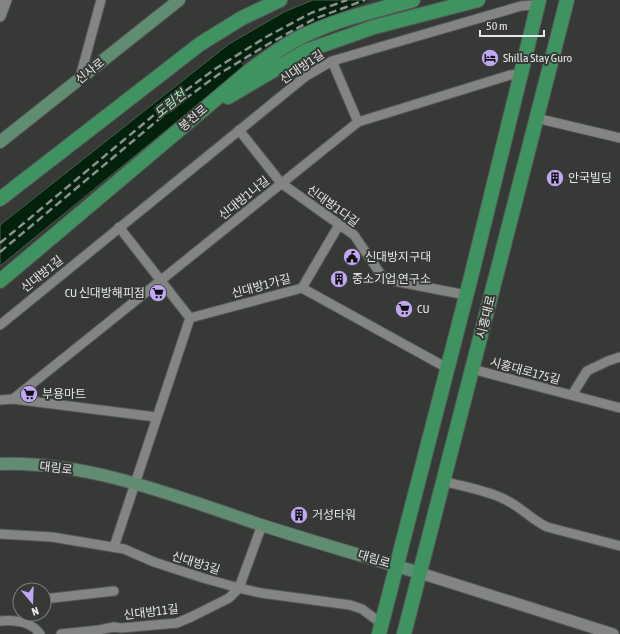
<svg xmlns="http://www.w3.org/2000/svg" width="620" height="634" viewBox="0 0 620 634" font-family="'Asap Condensed','Noto Sans KR',sans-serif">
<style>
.water{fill:#02220c;stroke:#465d4d}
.pier{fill:#363936}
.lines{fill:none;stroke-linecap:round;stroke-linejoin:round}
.minor-casing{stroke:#555856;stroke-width:11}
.tertiary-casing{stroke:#555856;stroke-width:13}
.secondary-casing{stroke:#555856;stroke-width:14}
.primary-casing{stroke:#555856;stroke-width:16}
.minor{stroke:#828582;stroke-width:9}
.tertiary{stroke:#828582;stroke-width:11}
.secondary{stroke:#608c71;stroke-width:12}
.primary{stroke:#3f9360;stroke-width:14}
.rail{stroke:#8c8f8d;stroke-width:2.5;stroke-dasharray:8 4;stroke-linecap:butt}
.labels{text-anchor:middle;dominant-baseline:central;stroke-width:4;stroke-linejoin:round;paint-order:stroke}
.poi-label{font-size:12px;fill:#e5e7e6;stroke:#363936;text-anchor:start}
.street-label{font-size:12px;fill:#e5e7e6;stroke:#363936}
.water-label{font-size:13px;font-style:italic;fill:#a6eab3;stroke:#363936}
</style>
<rect width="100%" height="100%" fill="#363936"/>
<!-- water -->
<path class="water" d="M313 0H392L245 66 0 266V225L229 44 284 12Z"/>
<!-- pier -->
<path class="pier" d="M371 0H383L384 3 246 67 101 186 243 66 241 63 295 30Z"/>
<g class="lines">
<defs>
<path id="minor" d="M332 61 358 122
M79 81 101 0
M536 118 620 138
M239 130 281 183 354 235 384 279 466 295
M119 227 190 318
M302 288 339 225
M0 325 306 76 332 61 521 6 534 5 537 8
M472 369 620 408
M572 395 587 371 608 361 620 357
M13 399 358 122 510 75 521 74
M0 400 13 399 156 417
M443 481C464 487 487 490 506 500 521 507 532 520 547 527L620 546
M0 534 52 537 124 549 154 562 203 578 239 588 261 593 350 605 362 609 382 624
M114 547 190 318 302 288 447 368
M44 599 114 591
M0 621C14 619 32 622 40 634
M61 634 99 630 114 627 121 628 177 623 191 617 229 598 239 588 262 525"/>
<path id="tertiary" d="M0 16 6 0
M420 573 613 634"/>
<path id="secondary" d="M0 142 179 0
M0 464C88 461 176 496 258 524 311 541 366 557 420 573"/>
<path id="primary" d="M228 97 306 51 374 27 478 0
M0 199 200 44 242 18 280 0
M0 281 249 71C264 60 280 48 297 39 333 20 374 11 413 0
M379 634 472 273 539 0
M404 634 567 0"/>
</defs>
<!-- minor casing -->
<use href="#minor" class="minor-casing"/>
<!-- tertiary casing -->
<use href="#tertiary" class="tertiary-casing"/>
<!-- secondary casing -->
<use href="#secondary" class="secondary-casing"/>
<!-- primary casing -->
<use href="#primary" class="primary-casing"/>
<!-- minor -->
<use href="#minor" class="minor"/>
<!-- tertiary -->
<use href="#tertiary" class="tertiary"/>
<!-- secondary -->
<use href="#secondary" class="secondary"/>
<!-- primary -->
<use href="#primary" class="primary"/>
<!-- rail -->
<path class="rail" d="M0 243 166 105 215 69 266 37 311 13 347 0
M0 252 170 110 219 74 270 43 314 19 365 0"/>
</g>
<!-- icons -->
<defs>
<symbol id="hotel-disc" viewBox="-11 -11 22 22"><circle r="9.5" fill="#c2a8f3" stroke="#363936"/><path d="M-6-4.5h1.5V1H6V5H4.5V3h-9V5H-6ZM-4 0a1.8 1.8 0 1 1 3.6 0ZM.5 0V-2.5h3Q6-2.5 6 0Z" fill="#111"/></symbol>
<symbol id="building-disc" viewBox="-11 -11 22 22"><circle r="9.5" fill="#c2a8f3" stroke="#363936"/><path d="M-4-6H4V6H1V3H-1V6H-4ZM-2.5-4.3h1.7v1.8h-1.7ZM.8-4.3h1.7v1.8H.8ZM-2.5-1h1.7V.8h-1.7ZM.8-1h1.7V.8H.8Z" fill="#111"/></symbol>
<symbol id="civic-disc" viewBox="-11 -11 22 22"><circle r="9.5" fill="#c2a8f3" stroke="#363936"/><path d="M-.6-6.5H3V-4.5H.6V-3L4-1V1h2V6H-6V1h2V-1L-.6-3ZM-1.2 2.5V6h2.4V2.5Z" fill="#111"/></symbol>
<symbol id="supermarket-disc" viewBox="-11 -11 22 22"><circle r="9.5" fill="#c2a8f3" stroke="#363936"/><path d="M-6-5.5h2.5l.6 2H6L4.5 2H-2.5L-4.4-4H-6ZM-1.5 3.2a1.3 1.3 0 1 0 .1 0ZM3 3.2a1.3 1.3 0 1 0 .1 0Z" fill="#111"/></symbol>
</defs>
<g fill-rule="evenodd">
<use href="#hotel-disc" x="480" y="48" width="20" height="20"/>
<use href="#building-disc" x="545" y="168" width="20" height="20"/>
<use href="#civic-disc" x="342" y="247" width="20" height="20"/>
<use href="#building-disc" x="329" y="269" width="20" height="20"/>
<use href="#supermarket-disc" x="148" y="283" width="20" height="20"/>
<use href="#supermarket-disc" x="394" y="299" width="20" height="20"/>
<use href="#supermarket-disc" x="19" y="384" width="20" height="20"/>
<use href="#building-disc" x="289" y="505" width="20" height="20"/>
</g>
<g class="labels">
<!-- poi labels -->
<g class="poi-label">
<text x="503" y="58">Shilla Stay Guro</text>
<text x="568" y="178">안국빌딩</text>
<text x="365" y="257">신대방지구대</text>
<text x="352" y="279">중소기업 연구소</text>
<text x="145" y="293" text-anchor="end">CU 신대방해피점</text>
<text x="417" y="309">CU</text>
<text x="42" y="394">부용마트</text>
<text x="312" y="515">거성타워</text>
</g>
<!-- street labels -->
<g class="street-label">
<text transform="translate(302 67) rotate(-34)">신대방1길</text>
<text transform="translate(90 71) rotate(-39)">신사로</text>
<text transform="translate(193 118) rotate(-40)">봉천로</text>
<text transform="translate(244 198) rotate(-39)">신대방1나길</text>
<text transform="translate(333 206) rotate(36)">신대방1다길</text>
<text transform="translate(42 274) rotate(-39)">신대방1길</text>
<text transform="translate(261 286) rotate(-15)">신대방1가길</text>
<text transform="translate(486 317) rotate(-76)">시흥대로</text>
<text transform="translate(525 371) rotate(15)">시흥대로175길</text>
<text transform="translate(56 468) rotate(7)">대림로</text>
<text transform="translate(374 559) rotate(17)">대림로</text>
<text transform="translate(196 563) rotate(17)">신대방3길</text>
<text transform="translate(151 612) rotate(-7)">신대방11길</text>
</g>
<!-- water labels -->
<g class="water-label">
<text transform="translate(170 104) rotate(-39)">도림천</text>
</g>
</g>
<!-- north arrow -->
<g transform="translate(32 602) rotate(161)"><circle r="19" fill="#363936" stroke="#7c7f7c"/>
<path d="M0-3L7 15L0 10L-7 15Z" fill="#c2a8f3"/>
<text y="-6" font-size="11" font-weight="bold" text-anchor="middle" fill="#e5e7e6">N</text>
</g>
<!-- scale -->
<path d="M480 30v6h64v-6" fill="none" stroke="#e5e7e6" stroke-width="2"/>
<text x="486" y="30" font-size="12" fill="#e5e7e6" stroke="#363936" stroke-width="3" paint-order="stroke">50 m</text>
</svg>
